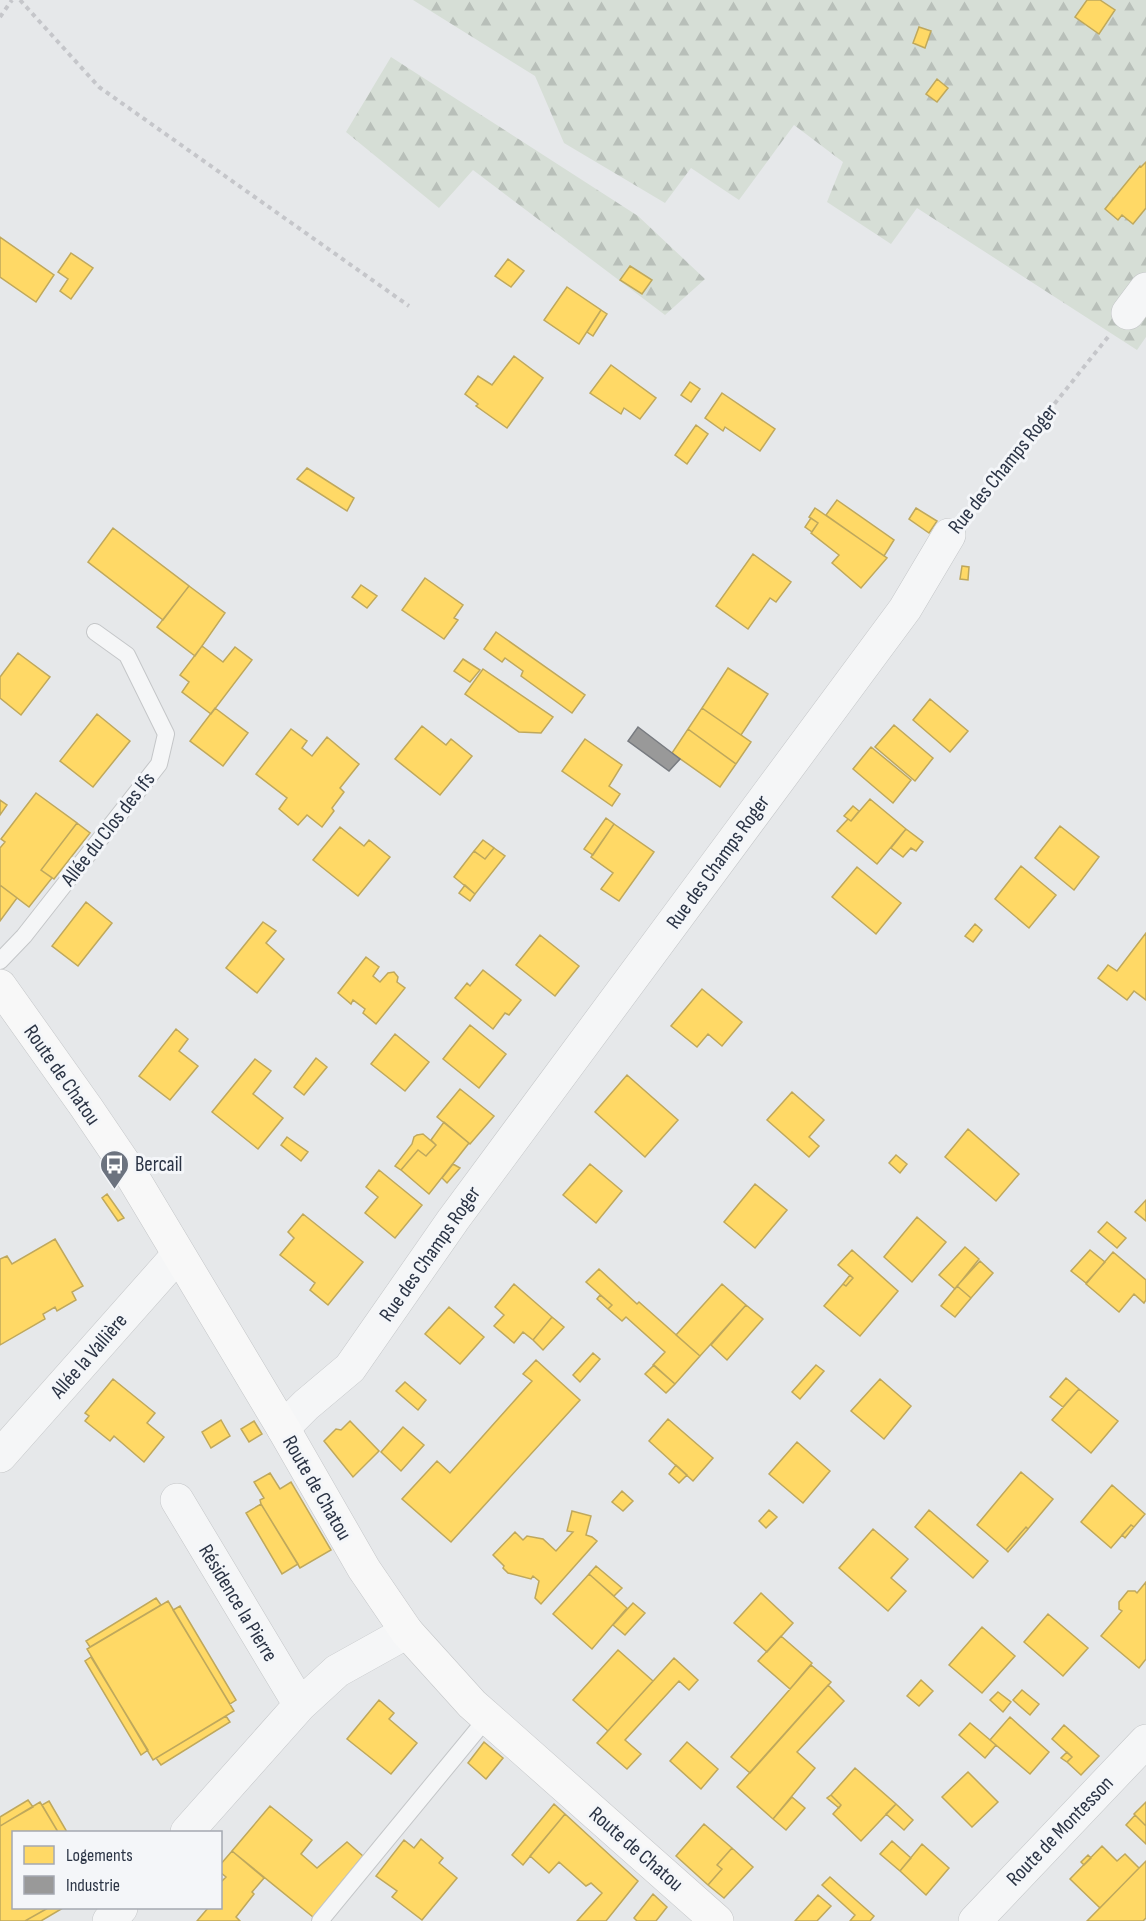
<svg xmlns="http://www.w3.org/2000/svg" width="1146" height="1921" viewBox="0 0 1146 1921" font-family="'Sofia Sans Condensed',sans-serif">
<style>
.forest{fill:url(#forest-firs)}
.homes{fill:#ffd966;stroke:#bfa85c;stroke-width:1.5}
.industry{fill:#999;stroke:#787b80;stroke-width:1.5}
.lines{fill:none;stroke-linecap:round;stroke-linejoin:round}
.lane-casing{stroke:#c4c6c8;stroke-width:18}
.street-casing{stroke:#c4c6c8;stroke-width:34}
.secondary-casing{stroke:#c4c6c8;stroke-width:34}
.path{stroke:#c5c6ca;stroke-width:4;stroke-dasharray:4.5 4.5;stroke-linecap:butt}
.lane{stroke:#f5f6f7;stroke-width:16}
.street{stroke:#f5f6f7;stroke-width:33}
.secondary{stroke:#f8f8f8;stroke-width:33}
.labels{text-anchor:middle;dominant-baseline:central;stroke-width:6;stroke-linejoin:round;paint-order:stroke}
.street-label{font-size:21px;fill:#2b3445;stroke:#f4f6f9}
.poi-label{font-size:21px;fill:#2b3445;stroke:#f4f6f9;text-anchor:start}
</style>
<defs>
<pattern id="forest-firs" width="22" height="20" patternUnits="userSpaceOnUse" patternTransform="scale(1.5)"><rect width="22" height="20" fill="#d6ded6"/><path d="M5 1l3.5 6h-7zM16 11l3.5 6h-7z" fill="#b8bfb9"/></pattern>
</defs>
<rect width="100%" height="100%" fill="#e6e8ea"/>
<!-- forest -->
<path class="forest" d="M413 0H1146V337L1137 350 917 208 891 244 827 202 843 162 794 125 739 200 691 168 665 203 564 143 535 76Z
M391 57 638 216 705 279 665 315 473 170 439 208 346 132Z"/>
<!-- homes -->
<path class="homes" d="M1087 0H1100L1115 10 1099 34 1075 17Z
M919 27 931 31 925 48 913 43Z
M937 79 948 88 937 102 926 94Z
M1146 162V208L1133 224 1122 215 1118 220 1105 209 1140 166 1141 167Z
M0 237 54 275 36 302 0 277Z
M71 253 93 268 71 299 60 291 68 279 58 272Z
M508 259 524 271 511 287 495 276Z
M630 266 652 280 642 294 620 280Z
M567 287 601 310 579 344 544 320Z
M601 310 607 314 593 336 587 332Z
M514 356 543 378 507 428 476 406 478 404 465 394 478 376 492 385Z
M611 365 656 398 640 419 624 408 621 414 590 393Z
M690 382 700 389 691 402 681 395Z
M722 393 775 429 760 451 725 427 723 431 705 418Z
M696 425 708 434 687 464 675 455Z
M307 468 354 498 347 511 297 479Z
M837 500 894 540 884 556 826 515Z
M815 508 887 558 861 588 832 563 839 555 811 533 818 523 809 517Z
M916 508 937 521 929 533 909 519Z
M811 518 818 523 812 532 805 527Z
M113 528 189 586 163 620 88 562Z
M753 554 791 582 776 602 770 598 748 629 716 606Z
M962 566 969 567 968 580 960 579Z
M425 578 463 605 454 618 458 620 444 639 402 610Z
M361 585 377 596 367 608 352 597Z
M189 586 225 613 195 656 157 627Z
M496 632 585 695 572 713 521 676 523 671 505 658 502 662 484 649Z
M202 646 223 662 235 647 252 660 211 714 182 692 189 682 180 675Z
M18 653 50 677 21 715 0 698V677Z
M463 659 480 670 470 682 454 671Z
M728 668 768 694 741 735 702 708Z
M483 669 553 717 541 733 519 732 465 694Z
M930 699 968 731 950 752 913 720Z
M215 708 248 733 223 766 190 741Z
M702 708 751 742 736 764 688 729Z
M97 714 130 741 93 787 60 761Z
M894 725 933 758 915 781 875 747Z
M422 726 446 745 451 739 472 756 440 795 395 759Z
M291 729 307 741 302 748 312 756 327 737 359 764 340 788 344 792 332 808 334 811 322 827 307 815 298 825 279 809 287 798 256 774Z
M688 729 736 764 720 787 672 753Z
M585 739 622 765 609 786 620 794 612 806 562 771Z
M871 747 911 780 893 803 853 769Z
M36 793 77 823 41 870 52 878 29 907 0 885V848L5 842 1 839Z
M870 799 906 829 877 864 837 831 848 819 851 821Z
M0 800 7 805 0 815Z
M853 806 859 811 851 821 844 816Z
M606 818 614 824 593 855 584 849Z
M77 823 90 833 54 879 41 870Z
M614 824 654 852 619 901 601 889 613 873 591 857Z
M1060 826 1099 857 1074 890 1035 858Z
M340 827 364 846 369 840 390 857 358 896 313 860Z
M906 829 923 842 916 851 911 848 903 857 891 848Z
M483 840 494 848 485 859 474 851Z
M494 848 505 856 475 894 454 877 474 851 485 859Z
M1021 866 1056 895 1029 928 995 899Z
M857 867 901 903 876 934 832 897Z
M0 885 17 898 0 921Z
M465 885 475 894 470 901 459 893Z
M86 902 112 923 78 966 52 946Z
M263 922 276 931 266 943 284 959 257 993 226 968Z
M975 924 982 930 973 942 965 936Z
M1146 933V1000L1134 991 1127 1000 1098 978 1108 965 1117 971Z
M540 935 579 966 555 996 516 965Z
M366 957 379 967 373 976 380 982 388 973 394 972 398 977 397 982 405 988 376 1024 363 1013 365 1009 353 1000 351 1004 338 993Z
M483 970 521 1000 509 1015 505 1013 493 1029 455 998 467 983 470 986Z
M702 989 742 1022 722 1046 708 1034 697 1047 671 1026Z
M470 1025 506 1054 479 1088 443 1059Z
M176 1029 188 1039 179 1051 198 1066 170 1100 139 1076Z
M395 1034 429 1062 405 1091 371 1064Z
M316 1058 327 1067 304 1095 294 1087Z
M255 1059 271 1071 253 1094 283 1118 258 1149 212 1112Z
M627 1075 678 1120 645 1157 595 1112Z
M460 1089 494 1116 470 1144 437 1117Z
M792 1092 824 1120 809 1137 819 1146 809 1157 767 1120Z
M444 1122 469 1143 429 1194 401 1170 418 1150 426 1156 436 1145 431 1140Z
M968 1129 1019 1174 996 1201 945 1157Z
M423 1134 436 1145 426 1156 418 1150 401 1170 395 1166 412 1144 414 1137 417 1135Z
M287 1137 308 1152 301 1161 281 1145Z
M896 1155 907 1164 900 1173 889 1163Z
M453 1164 460 1168 447 1183 442 1178Z
M590 1164 622 1191 596 1223 563 1195Z
M379 1170 422 1205 395 1238 365 1213 378 1197 366 1187Z
M755 1184 787 1210 755 1248 724 1222Z
M107 1194 124 1218 118 1221 102 1198Z
M1146 1200V1221L1135 1212Z
M303 1214 363 1262 328 1305 310 1290 315 1283 280 1255 294 1238 288 1232Z
M917 1217 946 1242 912 1282 884 1257Z
M1107 1222 1126 1238 1117 1248 1098 1232Z
M55 1239 83 1286 72 1292 76 1300 57 1311 55 1307 43 1314 45 1319 0 1345V1259L7 1256 12 1264Z
M965 1247 979 1259 955 1289 939 1275Z
M852 1250 898 1291 860 1336 824 1306 843 1284 846 1286 853 1278 838 1265Z
M1090 1250 1105 1262 1086 1283 1071 1271Z
M1113 1252 1146 1280V1300L1144 1303 1134 1294 1119 1312 1086 1284Z
M980 1261 993 1273 971 1298 957 1286Z
M599 1269 637 1304 639 1302 700 1356 675 1384 653 1365 665 1352 626 1317 622 1321 608 1309 612 1305 586 1282Z
M850 1275 853 1278 846 1286 843 1284Z
M514 1284 552 1317 533 1340 523 1332 514 1343 494 1326 504 1315 495 1307Z
M722 1284 746 1305 700 1356 676 1335Z
M957 1286 971 1298 955 1317 941 1306Z
M600 1295 612 1305 608 1309 597 1299Z
M746 1305 763 1319 727 1360 711 1345Z
M449 1307 484 1337 460 1364 425 1334Z
M552 1317 564 1327 543 1350 533 1340Z
M593 1353 600 1359 580 1382 573 1375Z
M536 1360 580 1400 451 1542 402 1499 437 1461 450 1473 532 1381 523 1374Z
M654 1365 675 1384 666 1393 645 1374Z
M816 1365 824 1371 800 1399 792 1392Z
M1066 1378 1079 1389 1063 1407 1050 1397Z
M113 1379 155 1413 147 1423 164 1437 144 1462 114 1436 110 1441 85 1421 89 1416 85 1413Z
M880 1379 911 1406 884 1439 851 1411Z
M405 1382 426 1400 418 1410 396 1391Z
M1079 1389 1118 1421 1091 1453 1052 1420Z
M668 1419 713 1458 693 1481 649 1441Z
M221 1420 230 1436 211 1448 202 1432Z
M254 1421 262 1434 249 1442 241 1429Z
M350 1421 379 1451 353 1477 324 1441 336 1429 341 1430Z
M403 1427 424 1445 401 1471 381 1452Z
M797 1442 830 1471 803 1503 769 1474Z
M676 1465 687 1475 679 1483 669 1474Z
M1021 1472 1053 1499 1028 1529 1026 1527 1006 1550 977 1525Z
M270 1473 280 1489 291 1482 331 1550 300 1568 261 1504 260 1500 264 1498 254 1482Z
M1112 1485 1145 1514 1134 1527 1131 1525 1111 1548 1081 1522Z
M622 1491 633 1501 623 1511 612 1502Z
M261 1504 298 1564 282 1574 246 1513Z
M769 1510 777 1517 766 1528 759 1521Z
M929 1510 988 1561 973 1578 915 1527Z
M572 1511 591 1516 586 1535 592 1537 597 1541 541 1604 535 1598 539 1581 533 1576 531 1579 508 1573 503 1568 504 1566 493 1555 515 1532 523 1540 527 1536 543 1539 556 1551 573 1532 567 1531Z
M1131 1525 1134 1527 1125 1538 1122 1535Z
M1026 1527 1028 1529 1008 1552 1006 1550Z
M873 1529 908 1559 891 1578 906 1591 888 1611 839 1568Z
M596 1566 622 1588 614 1596 589 1574Z
M589 1574 627 1608 592 1649 553 1614Z
M1146 1582V1659L1139 1668 1101 1636 1122 1611 1119 1609V1602L1128 1591H1135L1137 1593Z
M761 1593 793 1623 767 1652 734 1623Z
M156 1598 161 1605 90 1647 86 1641Z
M168 1601 234 1711 153 1760 87 1649Z
M633 1603 645 1613 625 1635 613 1625Z
M180 1606 236 1700 230 1704 173 1610Z
M1048 1614 1088 1648 1063 1676 1024 1642Z
M982 1627 1015 1656 982 1693 949 1665Z
M781 1636 812 1663 790 1689 758 1661Z
M618 1650 653 1681 608 1731 573 1700Z
M91 1657 148 1750 141 1755 85 1661Z
M674 1658 698 1680 689 1690 679 1681 625 1740 641 1754 627 1769 597 1743Z
M811 1665 831 1682 750 1773 731 1757Z
M921 1680 933 1691 919 1706 907 1696Z
M828 1685 844 1701 797 1752 815 1768 773 1819 737 1787Z
M1022 1690 1039 1704 1030 1715 1013 1700Z
M998 1692 1011 1702 1003 1712 990 1700Z
M379 1700 394 1713 389 1719 417 1743 391 1774 347 1739Z
M226 1716 230 1722 161 1765 156 1758Z
M1010 1717 1049 1752 1030 1774 990 1740Z
M970 1723 996 1745 985 1758 959 1735Z
M1064 1725 1099 1756 1081 1775 1067 1762 1072 1757 1052 1739Z
M484 1742 503 1758 486 1779 468 1763Z
M687 1742 718 1769 701 1789 670 1761Z
M1067 1752 1072 1757 1067 1762 1061 1758Z
M855 1768 896 1804 861 1841 833 1814 841 1805 831 1795Z
M968 1772 998 1802 972 1827 942 1797Z
M831 1795 841 1805 839 1808 827 1798Z
M792 1797 805 1808 786 1830 773 1819Z
M28 1800 33 1807 0 1826V1817Z
M49 1801 67 1832H58L42 1805Z
M40 1802 58 1832H14V1908H48L25 1921H0V1826Z
M1146 1802V1826L1134 1814Z
M554 1804 565 1814 523 1865 512 1855Z
M896 1804 913 1820 904 1830 886 1814Z
M270 1806 312 1840 301 1854 317 1868 347 1842 363 1856 313 1917 232 1851Z
M565 1814 638 1881 606 1921H577L602 1893 591 1883 586 1886 559 1862 549 1873 530 1856Z
M1135 1815 1146 1826V1844L1126 1825Z
M704 1824 732 1848 717 1865 722 1869 708 1885 676 1856Z
M421 1839 443 1858 439 1863 457 1878 422 1920 392 1897 397 1891 376 1876 404 1840 414 1848Z
M892 1841 911 1858 900 1871 880 1854Z
M922 1844 949 1868 926 1895 900 1871Z
M1102 1846 1117 1861 1125 1854 1139 1868 1100 1908 1070 1879Z
M732 1848 753 1867 724 1898 708 1885 722 1869 717 1865Z
M232 1851 264 1878 252 1892 254 1894 236 1917 240 1921H197L208 1908H220V1883L226 1877 220 1872V1865Z
M1088 1855 1091 1858 1084 1865 1081 1862Z
M1146 1861V1918L1143 1921H1087Z
M830 1877 874 1916 870 1921H850L855 1915 822 1885Z
M653 1894 667 1907 656 1921H637L634 1918Z
M818 1895 831 1906 817 1921H795Z
M48 1908H63L41 1921H25Z"/>
<!-- industry -->
<path class="industry" d="M638 727 680 759 669 771 628 741Z"/>
<g class="lines">
<defs>
<path id="lane" d="M0 961 24 936 159 764 166 734 127 655 95 632
M320 1921 487 1718"/>
<path id="street" d="M1128 313 1146 289
M283 1428 306 1405 350 1368 453 1220 905 609 949 535
M0 1456 178 1255
M177 1500 300 1705
M187 1832 300 1705 337 1671 407 1632
M109 1921 121 1908
M975 1921 1146 1741"/>
<path id="secondary" d="M0 986 86 1107 126 1166 283 1428 364 1569 407 1632 472 1704 717 1921"/>
</defs>
<!-- lane casing -->
<use href="#lane" class="lane-casing"/>
<!-- street casing -->
<use href="#street" class="street-casing"/>
<!-- secondary casing -->
<use href="#secondary" class="secondary-casing"/>
<!-- path -->
<path class="path" d="M20 0 99 87 409 306
M0 17 12 0
M970 509 1108 337"/>
<!-- lane -->
<use href="#lane" class="lane"/>
<!-- street -->
<use href="#street" class="street"/>
<!-- secondary -->
<use href="#secondary" class="secondary"/>
</g>
<!-- icons -->
<defs>
<symbol id="bus-pin" viewBox="-11 -11 22 30"><path d="M0 17L-7.5 6A9.5 9.5 0 1 1 7.5 6Z" fill="#6c737f" stroke="#f4f6f9"/><path d="M-5-6H5V4H4V6H2V4H-2V6H-4V4H-5ZM-3.5-4V0h7V-4ZM-3.5 1.2v1.5H-2V1.2ZM2 1.2v1.5H3.5V1.2Z" fill="#fff"/></symbol>
</defs>
<g fill-rule="evenodd">
<use href="#bus-pin" x="98" y="1148" width="33" height="45"/>
</g>
<g class="labels">
<!-- street labels -->
<g class="street-label">
<text transform="translate(1003 469) rotate(-51)">Rue des Champs Roger</text>
<text transform="translate(108 829) rotate(-52)">Allée du Clos des Ifs</text>
<text transform="translate(718 862) rotate(-54)">Rue des Champs Roger</text>
<text transform="translate(62 1075) rotate(55)">Route de Chatou</text>
<text transform="translate(430 1254) rotate(-55)">Rue des Champs Roger</text>
<text transform="translate(89 1356) rotate(-49)">Allée la Vallière</text>
<text transform="translate(317 1488) rotate(60)">Route de Chatou</text>
<text transform="translate(238 1603) rotate(59)">Résidence la Pierre</text>
<text transform="translate(1060 1831) rotate(-46)">Route de Montesson</text>
<text transform="translate(636 1849) rotate(41)">Route de Chatou</text>
</g>
<!-- poi labels -->
<g class="poi-label">
<text x="135" y="1164">Bercail</text>
</g>
</g>
<!-- legend -->
<rect x="12" y="1831" width="210" height="78" fill="#f4f6f9" stroke="#a4a8b1" stroke-width="1.5"/>
<rect x="24" y="1846" width="30" height="18" fill="#ffd966" stroke="#a4a8b1" stroke-width="1.5"/>
<text x="66" y="1861" font-size="18" fill="#2b3445">Logements</text>
<rect x="24" y="1876" width="30" height="18" fill="#999999" stroke="#a4a8b1" stroke-width="1.5"/>
<text x="66" y="1891" font-size="18" fill="#2b3445">Industrie</text>
</svg>
